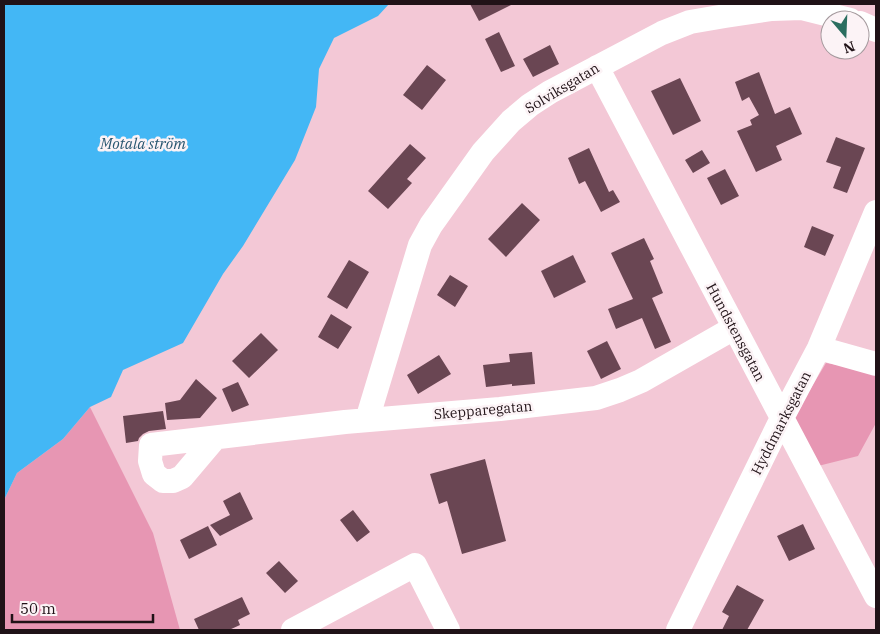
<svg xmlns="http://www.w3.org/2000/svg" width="880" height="634" viewBox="0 0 880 634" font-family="'IBM Plex Serif',serif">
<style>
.green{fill:#e796b3}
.water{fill:#43b7f5}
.building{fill:#6a4653}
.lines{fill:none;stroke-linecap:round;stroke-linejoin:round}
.minor{stroke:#fff;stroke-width:24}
.labels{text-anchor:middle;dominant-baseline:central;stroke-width:5;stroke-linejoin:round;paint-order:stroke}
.street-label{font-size:14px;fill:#201217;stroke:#fcf3f6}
.water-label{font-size:15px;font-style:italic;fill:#285670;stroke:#fcf3f6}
</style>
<rect width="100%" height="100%" fill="#f3c8d6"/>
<!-- green -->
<path class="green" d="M826 363 876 371V423L858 456 810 468 789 425Z
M90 407 153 533 180 630H4V500L17 473 63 439Z"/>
<!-- water -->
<path class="water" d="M4 4H389L378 16 334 38 319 69 316 107 295 160 243 246 223 274 183 343 123 370 111 397 90 407 63 439 17 473 4 500Z"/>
<!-- building -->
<path class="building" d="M470 4H513L479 21Z
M499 32 515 66 501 72 485 39Z
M550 45 559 64 533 77 523 59Z
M427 65 446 80 422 110 403 95Z
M759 72 775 114 790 107 802 134 776 146 782 160 756 172 737 131 752 125 750 120 759 115 749 97 742 101 735 82Z
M680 78 701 121 673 135 651 91Z
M836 137 865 148 847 193 833 188 841 167 826 162Z
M410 144 426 158 407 179 412 183 388 209 368 191Z
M589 148 609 192 613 190 620 202 601 212 585 181 579 184 568 158Z
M702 150 710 163 693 173 685 160Z
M725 169 739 196 721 205 707 178Z
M522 203 540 220 506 257 488 239Z
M812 226 834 235 825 256 804 247Z
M644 238 654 259 650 261 663 293 652 298 671 342 655 349 642 318 616 329 608 309 633 299 611 253Z
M573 255 586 282 554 298 541 271Z
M349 260 369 272 347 309 327 297Z
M450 275 468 286 455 307 437 295Z
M331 314 352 327 338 349 318 337Z
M261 333 278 350 249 378 232 361Z
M607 341 621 369 601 379 587 351Z
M532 352 535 384 512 386V384L486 387 483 365 510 362 509 354Z
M439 355 451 374 418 394 407 375Z
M196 379 217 398 200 418 167 420 165 403 180 400Z
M238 382 249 405 232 412 222 389Z
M163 411 166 429 149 431 143 434 139 438 138 441 126 443 123 416Z
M485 459 506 541 462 554 447 501 439 504 430 474Z
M240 492 253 519 220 536 210 525 230 515 223 501Z
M353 510 370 532 357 542 340 520Z
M803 524 815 549 789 561 777 536Z
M208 526 217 545 189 559 180 540Z
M279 561 298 581 285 593 266 573Z
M737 585 764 600 747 630H722L729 616 722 612Z
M242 597 250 614 238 620 240 625 229 630H199L194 619Z"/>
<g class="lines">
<!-- minor -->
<path class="minor" d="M860 23 876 30
M597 67 876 596
M819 348 876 364
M367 420 420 245 431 225 483 152 511 121 530 105 550 92 662 33 690 22 725 16 772 9 802 8 850 20
M215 438 182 477 173 481H163L154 474 150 461 151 445 345 422 500 409 596 398 620 390 641 381 734 328
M293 630 415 565 448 630
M678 630 782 418 819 348 876 212"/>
</g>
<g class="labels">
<!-- street labels -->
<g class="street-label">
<text transform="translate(562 88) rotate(-31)">Solviksgatan</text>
<text transform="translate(736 332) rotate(62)">Hundstensgatan</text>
<text transform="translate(483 410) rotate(-5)">Skepparegatan</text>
<text transform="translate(781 423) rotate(-63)">Hyddmarksgatan</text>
</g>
<!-- water labels -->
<g class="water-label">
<text x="143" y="143">Motala ström</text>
</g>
</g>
<!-- border -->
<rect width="880" height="634" fill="none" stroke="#201217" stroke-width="10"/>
<!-- north arrow -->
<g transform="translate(845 35) rotate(161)"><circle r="24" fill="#fcf3f6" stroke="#a4999d"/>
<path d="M0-4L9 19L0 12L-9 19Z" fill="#2b6e60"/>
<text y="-8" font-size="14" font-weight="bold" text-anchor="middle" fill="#201217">N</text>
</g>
<!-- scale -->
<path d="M12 614v8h141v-8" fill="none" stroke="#201217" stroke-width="2.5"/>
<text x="20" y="614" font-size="15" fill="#201217" stroke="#fcf3f6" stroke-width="4" paint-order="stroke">50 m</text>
</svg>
